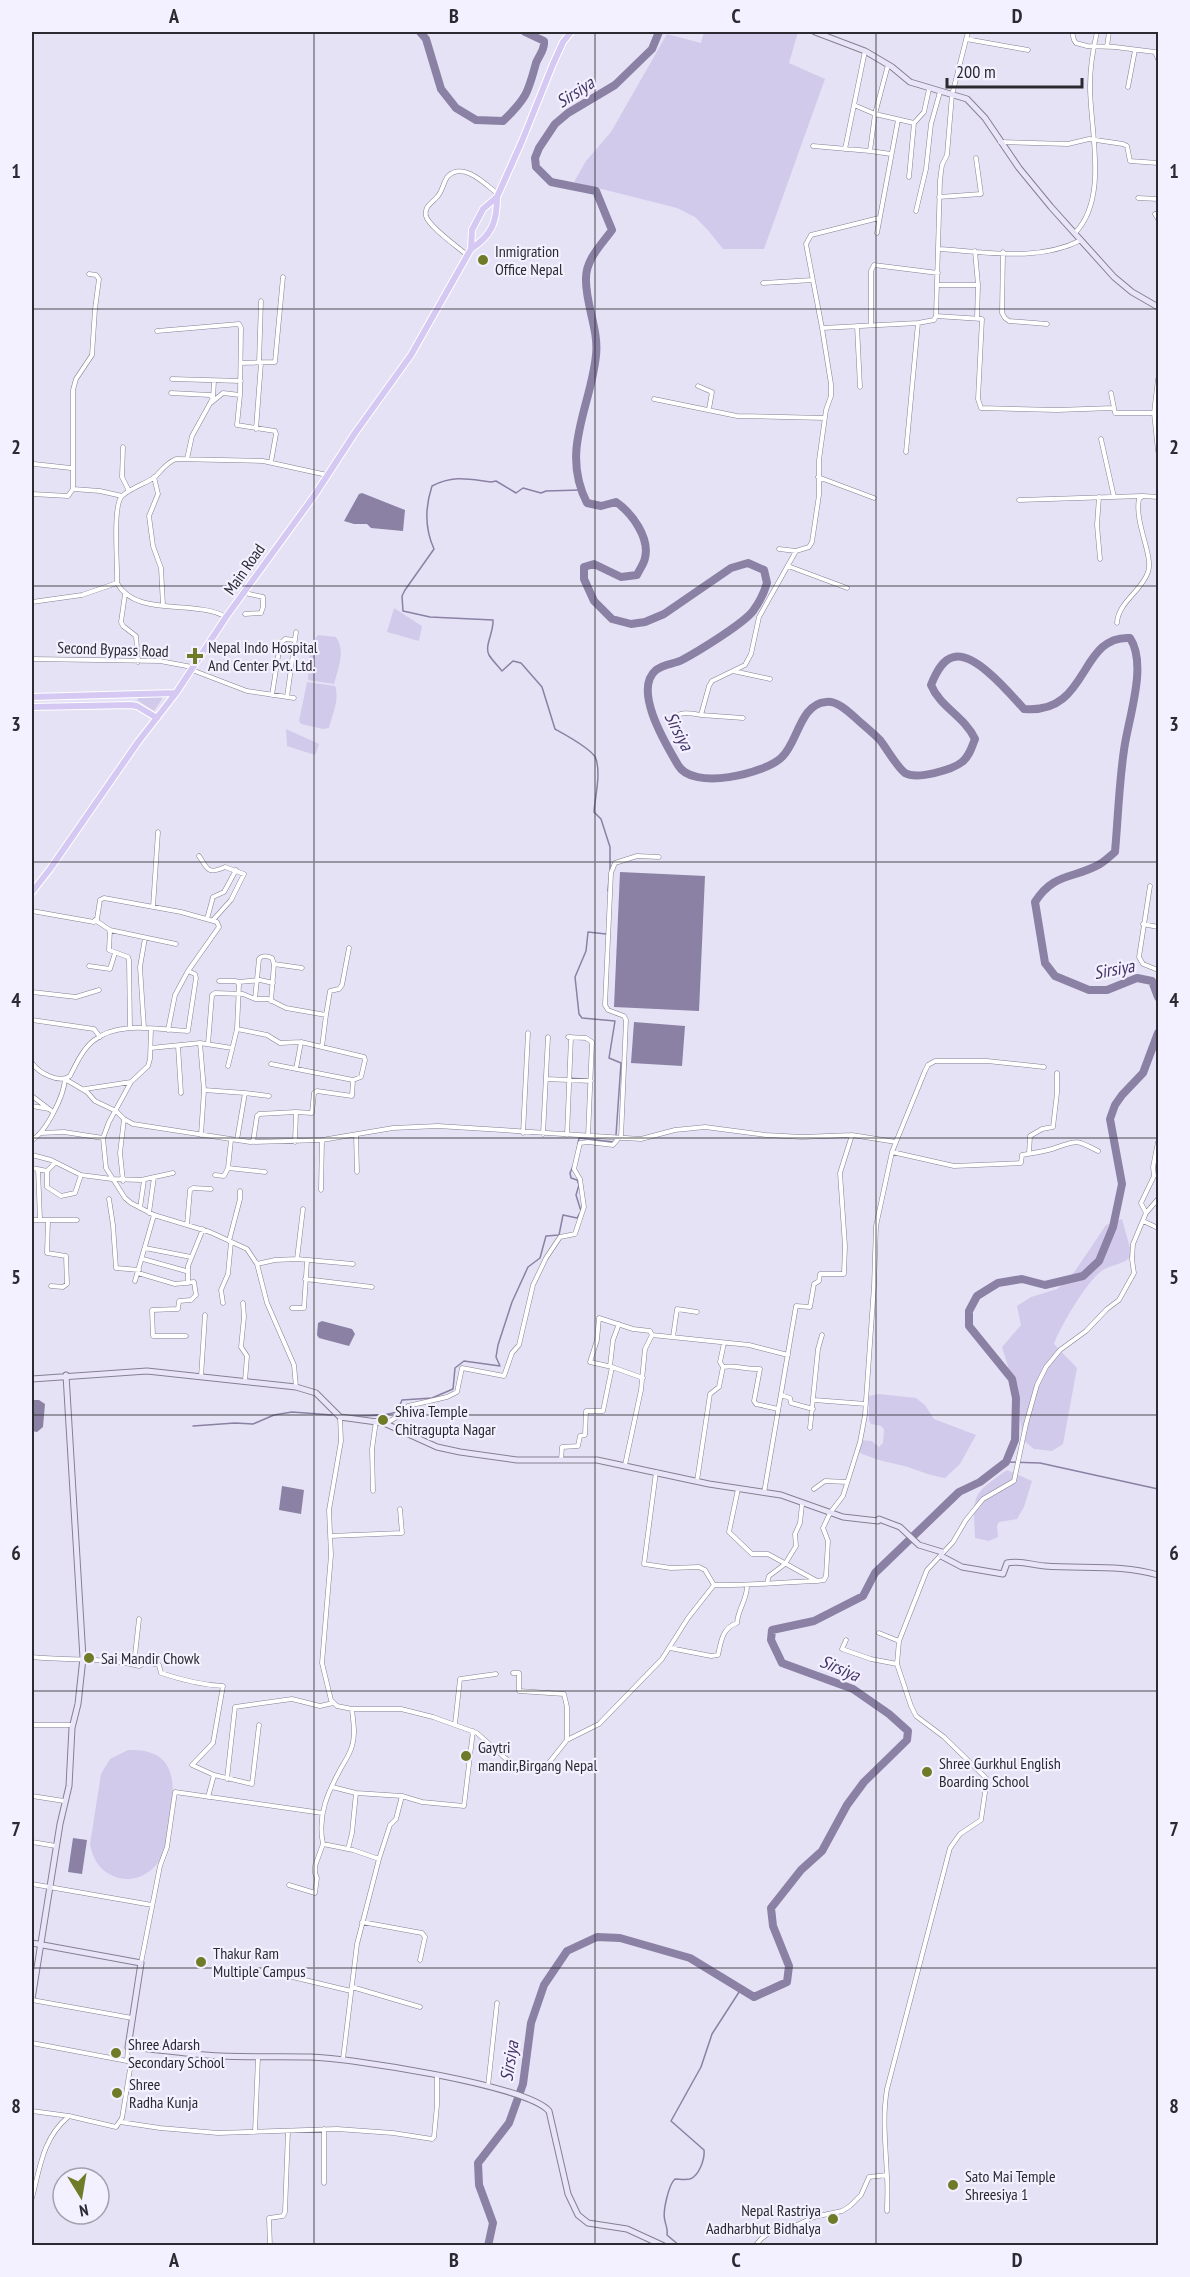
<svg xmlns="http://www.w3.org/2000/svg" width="1190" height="2277" viewBox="0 0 1190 2277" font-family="'PT Sans Narrow',sans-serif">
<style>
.green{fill:#d2caea}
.water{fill:#8a81a4}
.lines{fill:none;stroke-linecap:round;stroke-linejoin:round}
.stream{stroke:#8a81a4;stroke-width:1.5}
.river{stroke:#8a81a4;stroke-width:8}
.street-casing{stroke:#848091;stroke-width:5}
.secondary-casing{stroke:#848091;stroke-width:7}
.primary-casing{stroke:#fff;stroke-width:8}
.street{stroke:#fff;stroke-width:4}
.secondary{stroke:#eae4f9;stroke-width:5}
.primary{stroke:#d5c9f4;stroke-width:6}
.grid{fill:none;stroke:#2c2a31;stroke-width:1.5;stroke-opacity:0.55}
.poi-dot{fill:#707b28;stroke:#f3f0ff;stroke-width:2}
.labels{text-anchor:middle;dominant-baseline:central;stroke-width:4.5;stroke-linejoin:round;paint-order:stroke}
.poi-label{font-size:16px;fill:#2c2a31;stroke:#f3f0ff;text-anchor:start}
.street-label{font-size:16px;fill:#2c2a31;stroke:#f3f0ff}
.water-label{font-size:18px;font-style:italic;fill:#453566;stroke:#f3f0ff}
.neatline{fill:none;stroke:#2c2a31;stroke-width:2}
.grid-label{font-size:20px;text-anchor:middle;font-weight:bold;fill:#2c2a31}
</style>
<rect width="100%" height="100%" fill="#e6e2f5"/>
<!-- green -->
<path class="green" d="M704 32H798L789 63 825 79 764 249H723L707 229 695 217 677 208 574 182 586 161 611 132 667 34 701 43Z
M394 608 422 626 419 641 387 632Z
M318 635 336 637C346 651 338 669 334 684L308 680C309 666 308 645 318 635Z
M307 682 335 686C340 699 332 715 329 728L323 729 301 724 299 721Z
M161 696 162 699 154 711 137 700 140 697Z
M286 729 319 744 315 755 287 746Z
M1122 1219 1132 1255C1124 1265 1113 1264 1103 1270 1088 1279 1060 1327 1054 1344L1077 1368 1063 1444 1052 1451 1034 1449 1023 1440 1019 1412 1018 1386 1009 1370 1002 1347 1021 1325 1017 1306 1031 1297 1057 1289 1075 1271 1106 1225Z
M879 1394 916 1398 925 1405 934 1419 976 1435 960 1464 945 1478C930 1476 918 1470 904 1466 887 1462 873 1459 858 1452L861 1440 872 1441 879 1447 883 1443 884 1429 881 1426 871 1424 869 1421V1396Z
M1007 1470 1032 1481 1024 1507 1017 1519 999 1522 997 1526 998 1537 989 1541 975 1538C973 1495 971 1495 1007 1470Z
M128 1750C176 1748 176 1782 170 1818 168 1829 168 1844 163 1854 155 1873 133 1885 113 1876 99 1870 93 1859 90 1844L101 1774 110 1759Z"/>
<!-- water -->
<path class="water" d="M362 493 405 510 403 531 371 528 367 524H354L344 521 359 494Z
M620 872 705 876 699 1011 614 1007Z
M634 1022 685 1026 682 1066 631 1063Z
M322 1321 352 1329 355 1334 349 1346 319 1338 317 1335 318 1323Z
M32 1400H39L45 1404 43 1427 37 1432 32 1431Z
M282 1486 304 1490 301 1514 279 1510Z
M73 1838 87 1840 82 1874 68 1872Z"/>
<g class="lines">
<!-- stream -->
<path class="stream" d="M580 490 546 491 541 493 523 488 516 493 496 481 491 482C467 479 454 475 432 486 425 507 425 529 434 549L405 590 402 596 403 611 430 617 493 620C494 632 484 646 489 655 492 660 498 666 502 671L513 661 521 663 542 687 555 729C564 734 594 750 596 759 601 775 595 796 594 812L601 819 610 847V870
M608 891 609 878
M577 1150 579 1138 614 1142 616 1135 621 1063 609 1058 615 1021 582 1018 579 1014 575 977 586 951 588 932 606 934 607 932
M352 1416C368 1415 381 1417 397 1412L402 1400 432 1398 453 1389 455 1368 464 1361 500 1366 496 1357 498 1345 512 1302 528 1267 540 1258 546 1236 559 1235 563 1215 577 1218 581 1211 576 1195 579 1185 577 1180 571 1178 570 1173 573 1166
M193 1426 235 1423 253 1424 274 1415 292 1412 332 1415
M1006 1462 1040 1463 1158 1489
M680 2246 667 2235C668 2228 666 2227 665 2221 662 2212 669 2184 675 2179 679 2179 685 2180 690 2179 699 2176 705 2159 704 2150L671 2121 701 2067 712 2034 741 1989"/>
<!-- river -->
<path class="river" d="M420 32 426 39 441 89 456 108 476 120 503 121C526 99 528 93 536 63 539 55 545 50 544 41L525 32
M659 32 652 49 615 85 568 113 555 124 539 148 535 158 536 167 551 182 596 191 612 230C602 244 586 259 586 278 585 303 599 330 596 355 591 407 560 450 587 503L601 506 616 502C632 513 650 538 645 558 644 564 639 570 637 575L621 577 594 564 584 567V579L594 601 612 619 631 624 645 622 664 614 731 568 748 563 764 570 767 583C764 593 759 603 753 611 743 624 697 652 682 660 674 664 664 664 656 670 632 690 667 746 678 765 692 791 765 774 782 757 798 742 800 704 826 702 838 700 852 715 860 722 867 728 874 734 880 740 887 749 897 767 905 773 917 780 952 770 962 762 969 757 972 747 975 739 965 717 940 707 931 685 935 675 942 659 954 657 976 652 1011 695 1024 709 1090 715 1078 635 1130 638 1148 665 1128 719 1124 750 1119 784 1118 818 1115 852 1110 856 1105 861 1100 864 1074 879 1054 872 1035 902L1045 963 1055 976 1089 990H1107L1137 978 1152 981 1158 997
M488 2246 493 2223 479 2185 478 2163 509 2123 523 2084 531 2023 544 1985 567 1951 597 1937 620 1938 690 1958 754 1997 787 1982 789 1966 773 1926 771 1908 801 1870 822 1851 847 1805 864 1782 907 1740 908 1731 889 1714 853 1689 782 1663 771 1640 772 1630 814 1621 863 1596 875 1573 959 1492 980 1482 1006 1462 1015 1440 1016 1398 1012 1379 969 1326V1311L977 1296 998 1283 1022 1279 1045 1285 1083 1276 1099 1261 1113 1227 1122 1184 1110 1119 1115 1105 1122 1095 1143 1073 1158 1033"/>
<defs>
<path id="street" d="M1072 32 1074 40 1076 43 1087 46 1115 47 1155 52 1158 59
M966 39 1028 50
M1107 47 1109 32
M1128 87 1135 50
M854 105 875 114 914 123 909 177
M914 123 924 112 929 89
M1000 142 1068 144 1089 139 1123 144 1127 146 1130 161 1158 163
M813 146 870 151 875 114 888 65
M845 149 865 51
M870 151 891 154
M939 197 981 194 976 158
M1138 198 1158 199
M916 211 926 169 931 124 940 92
M1155 214 1158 219
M877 233 898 120
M1075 233C1109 198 1090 130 1090 86 1090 68 1093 49 1097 32
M939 249C986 252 1039 262 1081 240
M975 251 978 285 977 318
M1003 252 1002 313 1005 318 1009 321 1047 324
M467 255C458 247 429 227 426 216 424 206 432 203 437 197 443 191 443 182 448 176 464 161 486 185 498 194
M763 283 813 280
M938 285H978
M936 316 982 319 978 399 981 408 1057 410 1113 408
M871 325V271L874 265 938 273
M857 326 860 387
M822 328 806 244 811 235 879 218
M157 331 239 324 241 328 240 395 237 425 275 431 276 434 271 462
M241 363 275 362 283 277
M259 363 261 301
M172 379 241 381
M1158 379 1154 413 1158 451
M698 386 712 392 709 409
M171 393 210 395 213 398 192 436 187 459
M1111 393 1115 413H1154
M213 398 214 381
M654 399 737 416 825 418
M212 402 223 393 240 395
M256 429 261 363
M1101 439 1114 497
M123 447 122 477 129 491
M906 452 918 323
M34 464 71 468
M154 477 158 494 149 516 153 546 161 568 163 605
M818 477 874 498
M73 489 100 491 122 496
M32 494 68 496 73 489V390L76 379 92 355 95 309 99 279 96 275 89 274
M1099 497 1097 525 1100 559
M1019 500 1142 496
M779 549 796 551 809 547 812 542 819 495V460L826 410 831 396V384L822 328 918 323 934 320 936 316 940 180 942 165 947 155 952 95 968 32
M788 566 847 588
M125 594 121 622 123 626 136 636 138 662
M32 602 82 595 117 583
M245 614 261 613 263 607V597L245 593
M226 617C195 599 136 618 117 583 118 566 112 506 122 496 132 487 145 484 155 477 162 470 166 463 176 459L263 461 327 475
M1117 623C1118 602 1142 591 1148 572 1154 557 1134 522 1139 499L1143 496 1158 497
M32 659 160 661 192 667
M192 670 247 691 294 698
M733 671 770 679
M272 695 280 644 285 639 295 640
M287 697 296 632
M701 715 743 718
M671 719C681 711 689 713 701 715L709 686 712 681 745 665 751 654 759 617 796 551
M199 856C208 869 207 875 225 867L244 874 231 900 213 920
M1150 886 1139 957 1143 964 1158 970
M153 907 158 832
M32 911 94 922 97 919 100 900 104 898 181 912 217 922 219 927 188 971 175 995 168 1030
M207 919 213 897 224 892 236 870
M95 920 110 930 176 944
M1143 924 1158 927
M110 930 109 950 128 957 129 960 130 1028
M274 964 302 968
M89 966 110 969 115 953
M219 981H236L239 984 237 1029 228 1066
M239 982 260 980 273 983
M32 992 76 997 99 990
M255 999 259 959C262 955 268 956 272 958L274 964 271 1001
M32 1020 94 1029 100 1037
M144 1028 140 967 145 938
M151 1029 150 1059 148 1066 131 1082 109 1122 103 1138 106 1168 125 1198 131 1203 154 1215 210 1232 247 1249 257 1264 267 1303 294 1365 296 1387
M237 1029 267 1035 280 1043 301 1042 364 1057 365 1060 361 1077 353 1080 352 1096 317 1091 314 1093 312 1113 296 1112 295 1142
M568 1037 586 1038 592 1042 588 1136
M200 1043 204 1090 201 1135
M208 1044 212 995 215 993 243 994 255 999H268L286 1008 326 1015 330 991 339 989 342 985 349 948
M178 1046 181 1093
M322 1047 326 1015
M151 1048 200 1043 232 1048
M32 1063C39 1073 59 1084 70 1076 76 1064 83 1049 93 1041 118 1020 159 1030 188 1031L196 978 195 974 188 971
M271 1064 353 1080
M296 1069 301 1042
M546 1079 591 1081
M85 1089 131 1082
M204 1090 245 1093 237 1140
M245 1093 269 1096
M32 1096 53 1112
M32 1106 49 1109
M40 1133 64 1132 103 1138
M523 1133 528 1033
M543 1134 548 1037
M356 1135 357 1172
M567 1135 571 1037
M621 1138 626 1020 624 1016 608 1010 605 1005 611 873 615 863 637 856 659 857
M32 1140C46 1132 64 1096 65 1079L87 1092 95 1101 116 1111 124 1119 133 1124 250 1142 322 1140 393 1128 438 1126 641 1139 675 1130 705 1127 766 1135 802 1137 852 1135 896 1142 892 1152 876 1226 874 1286 865 1415 860 1442 843 1496 830 1513 823 1528 828 1541 826 1576 824 1580 817 1581C782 1582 748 1586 714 1585L688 1618 662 1659 599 1724 567 1740 544 1769 537 1771 518 1766 505 1758 477 1733 433 1717 401 1709H352L337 1706 331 1700 322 1663 331 1555 329 1510 341 1441 340 1417
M231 1140 228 1168 265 1172
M253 1142 257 1116 259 1114 296 1112
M896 1142 925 1071 928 1065 935 1061H987L1044 1067
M892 1152 954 1166 1021 1163 1022 1155C1032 1153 1042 1152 1052 1149 1077 1141 1073 1138 1098 1151
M1029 1154 1030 1136 1042 1129 1053 1127 1057 1093V1073
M32 1155 51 1160 81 1175 112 1179 141 1180 173 1173
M32 1168 47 1171 55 1163
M38 1169 40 1219
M47 1171V1187L61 1196 75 1193 81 1175
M215 1175 224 1176 228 1168
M123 1181 120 1153 124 1119
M321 1190 322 1140
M109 1199 113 1225 116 1268 139 1270
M140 1208 144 1180
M149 1213 154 1177
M1146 1213 1141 1203 1154 1176 1153 1167 1158 1142
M32 1220H48L47 1253 66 1256 67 1284 63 1287 51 1286
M48 1220H77
M1143 1221 1158 1228
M187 1225 190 1190 193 1188 211 1189
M229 1241 240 1199V1191
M145 1248 191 1257
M143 1259 186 1271
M297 1259 303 1209
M257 1264 275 1260 297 1259 353 1264
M138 1273 175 1284 194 1282 196 1295 191 1300 179 1301 178 1309 152 1310 153 1336H186
M305 1279 372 1287
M135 1281 154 1215
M188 1283V1266L203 1229
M223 1303 221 1290 228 1274 231 1242
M243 1303 244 1317 241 1347 247 1356 245 1381
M292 1308H304L307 1261
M673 1337 677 1309 697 1312
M610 1366 613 1340 619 1324
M612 1367 643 1378
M723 1367C736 1365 747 1370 760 1369L754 1401 756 1404 778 1409
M201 1377 205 1315
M781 1395 790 1398 791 1403 813 1409
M814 1400 866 1404
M385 1424 400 1415 408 1406 447 1397 457 1392 462 1368 504 1376 512 1353 519 1345 533 1285 546 1258 560 1237 575 1234 584 1207 580 1179 574 1169 580 1143 588 1142 613 1145 618 1139
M810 1428 818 1349 822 1335
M561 1460 562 1447 578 1446 580 1436 585 1435 586 1411H603L612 1367 590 1362 597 1340 599 1318 633 1329 650 1331 652 1335 749 1345 788 1355
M625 1465 641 1390 645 1349 652 1335
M656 1472 644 1564 671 1568 699 1567 705 1570 714 1585
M697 1481 710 1394 719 1387 723 1367 720 1362 724 1343
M738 1489 729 1532 752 1554H768L817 1581
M814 1489 825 1481 847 1482
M373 1491 372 1449 376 1421
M764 1493 796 1306 810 1307 814 1284 819 1281 820 1274H844L845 1246 840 1173 852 1135
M330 1536 402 1533 400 1509
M767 1583 769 1576 785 1564 796 1546 795 1534 800 1523 802 1504
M879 1633 899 1641
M846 1640 842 1649 871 1659 897 1664
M670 1648 711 1656 718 1655C721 1642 722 1628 737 1623 738 1609 747 1600 747 1586
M32 1657C68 1661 103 1657 139 1666L146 1662 159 1665 161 1673C182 1680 200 1685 223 1686L213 1743 192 1765 214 1775
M134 1664 139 1619
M513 1673H519V1691L564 1694 567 1707V1740
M352 1709C353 1721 356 1734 352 1746 350 1754 345 1761 341 1768 328 1792 317 1815 323 1844L353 1850 379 1859
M455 1724 460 1679 496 1674
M32 1725H73
M227 1779 235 1707 292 1699 320 1706 333 1703
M332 1787 356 1793 402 1796 422 1802 464 1806 473 1731
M32 1796 64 1801
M208 1797 214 1775 252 1784 259 1725
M32 1842 56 1846
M348 1849 352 1833 356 1793
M32 1884 152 1905
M289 1885 315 1893 317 1878 315 1873V1866L323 1844
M362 1922 422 1933 425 1937 420 1960
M141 1963 160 1866 167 1847 175 1792 322 1813
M284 1975 351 1991
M352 1987 420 2007
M32 2000 132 2018
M32 2043 127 2061
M343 2059 357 1944 379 1859 390 1825 396 1819 402 1796
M488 2086 497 2003
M32 2111 69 2116 116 2127 122 2118 131 2063 127 2061 128 2047
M120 2122 160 2128 218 2133 337 2129 393 2133 432 2139 434 2137 437 2105V2076
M255 2132 258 2057
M324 2183V2129
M32 2198C40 2167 43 2138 68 2117
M887 2211C887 2200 888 2189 887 2178 886 2148 882 2118 887 2089L950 1848 960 1834 981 1820 987 1779 944 1737 916 1716 911 1706 897 1664 899 1641 927 1570 953 1542 966 1520 983 1499 1014 1481 1026 1424 1037 1385 1046 1367 1060 1350 1086 1331 1107 1309 1119 1300 1134 1273 1132 1259 1133 1244 1146 1213 1158 1199
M270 2246 269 2218 283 2216 285 2212 288 2131
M755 2246 761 2239 776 2228 797 2225 814 2217 842 2211 850 2206 861 2195 869 2177 887 2175"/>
<path id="secondary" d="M815 32 865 51 892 67 910 82 967 99 985 118 1019 168 1051 207 1114 277 1132 292 1158 307
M32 1379 147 1371 296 1387 316 1393 340 1417 384 1423 437 1447 460 1452 517 1460H597L709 1484 781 1495 843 1517 878 1521 879 1519 900 1527 919 1545 942 1552 941 1556 962 1567 1003 1574 1007 1563C1019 1560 1032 1565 1045 1566 1083 1569 1121 1564 1158 1575
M32 1943 141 1963 128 2047C154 2049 180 2053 205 2055 240 2058 276 2056 310 2057 350 2058 526 2085 549 2111L568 2194 578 2215 588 2223 627 2229 664 2246
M32 1999 60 1824 69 1786 72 1728 78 1704 83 1658 66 1375"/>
<path id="primary" d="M471 249 472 230 483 209 497 197 522 141 553 64 563 42 571 32
M32 697 176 693
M32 707 131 705 137 706 157 718
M32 892 50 869 138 742 176 693 226 617 314 496 355 433 411 355 471 249C492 235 497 222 497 197"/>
</defs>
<!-- street casing -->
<use href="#street" class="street-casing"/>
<!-- secondary casing -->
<use href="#secondary" class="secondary-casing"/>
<!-- primary casing -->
<use href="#primary" class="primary-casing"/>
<!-- street -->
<use href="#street" class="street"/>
<!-- secondary -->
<use href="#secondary" class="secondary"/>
<!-- primary -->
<use href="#primary" class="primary"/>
</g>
<!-- grid -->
<path class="grid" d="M314 32V2246M595 32V2246M876 32V2246M32 309H1158M32 586H1158M32 862H1158M32 1138H1158M32 1415H1158M32 1691H1158M32 1968H1158"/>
<!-- markers -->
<g class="poi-dot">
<circle cx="483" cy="260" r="6"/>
<path d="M192 647h6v6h6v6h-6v6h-6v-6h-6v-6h6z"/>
<circle cx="383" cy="1420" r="6"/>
<circle cx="89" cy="1658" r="6"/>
<circle cx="466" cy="1756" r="6"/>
<circle cx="927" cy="1772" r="6"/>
<circle cx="201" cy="1962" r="6"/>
<circle cx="116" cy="2053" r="6"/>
<circle cx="117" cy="2093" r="6"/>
<circle cx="953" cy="2185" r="6"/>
<circle cx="833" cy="2219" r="6"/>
</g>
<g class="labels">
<!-- poi labels -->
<g class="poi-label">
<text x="495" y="251">Inmigration<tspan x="495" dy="18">Office Nepal</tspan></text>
<text x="208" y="647">Nepal Indo Hospital<tspan x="208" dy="18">And Center Pvt. Ltd.</tspan></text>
<text x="395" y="1411">Shiva Temple<tspan x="395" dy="18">Chitragupta Nagar</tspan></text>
<text x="101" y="1658">Sai Mandir Chowk</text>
<text x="478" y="1747">Gaytri<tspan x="478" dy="18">mandir,Birgang Nepal</tspan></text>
<text x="939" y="1763">Shree Gurkhul English<tspan x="939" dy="18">Boarding School</tspan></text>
<text x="213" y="1953">Thakur Ram<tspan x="213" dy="18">Multiple Campus</tspan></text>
<text x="128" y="2044">Shree Adarsh<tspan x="128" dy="18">Secondary School</tspan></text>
<text x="129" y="2084">Shree<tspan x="129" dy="18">Radha Kunja</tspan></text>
<text x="965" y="2176">Sato Mai Temple<tspan x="965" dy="18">Shreesiya 1</tspan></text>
<text x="821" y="2210" text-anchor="end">Nepal Rastriya<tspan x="821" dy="18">Aadharbhut Bidhalya</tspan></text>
</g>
<!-- street labels -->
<g class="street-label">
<text transform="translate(244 569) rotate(-55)">Main Road</text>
<text transform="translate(113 649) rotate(2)">Second Bypass Road</text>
</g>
<!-- water labels -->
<g class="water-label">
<text transform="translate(575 92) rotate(-33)">Sirsiya</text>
<text transform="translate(679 731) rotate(63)">Sirsiya</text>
<text transform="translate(1114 969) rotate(-11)">Sirsiya</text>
<text transform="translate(840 1668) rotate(23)">Sirsiya</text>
<text transform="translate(509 2061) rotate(-81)">Sirsiya</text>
</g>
</g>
<!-- border -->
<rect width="1190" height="2277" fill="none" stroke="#f3f0ff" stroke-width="66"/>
<!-- north arrow -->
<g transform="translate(81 2196) rotate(169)"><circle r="28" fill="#f3f0ff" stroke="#a3a1ad" stroke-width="1.5"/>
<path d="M0-4.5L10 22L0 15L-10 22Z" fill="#707b28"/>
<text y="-9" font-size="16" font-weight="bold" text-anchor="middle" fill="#2c2a31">N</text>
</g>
<!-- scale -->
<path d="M947 78v9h135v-9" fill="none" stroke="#2c2a31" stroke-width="3"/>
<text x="956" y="78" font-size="18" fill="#2c2a31" stroke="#f3f0ff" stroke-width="4.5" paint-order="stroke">200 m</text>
<rect x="33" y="33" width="1124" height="2211" class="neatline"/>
<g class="grid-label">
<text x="174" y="23">A</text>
<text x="454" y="23">B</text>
<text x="736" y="23">C</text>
<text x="1017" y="23">D</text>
<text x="16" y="178">1</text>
<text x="1174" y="178">1</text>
<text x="16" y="454">2</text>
<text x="1174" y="454">2</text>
<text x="16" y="731">3</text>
<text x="1174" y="731">3</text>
<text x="16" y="1007">4</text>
<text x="1174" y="1007">4</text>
<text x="16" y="1284">5</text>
<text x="1174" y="1284">5</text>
<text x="16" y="1560">6</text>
<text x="1174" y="1560">6</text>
<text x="16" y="1836">7</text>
<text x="1174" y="1836">7</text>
<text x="16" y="2113">8</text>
<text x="1174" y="2113">8</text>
<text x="174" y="2267">A</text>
<text x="454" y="2267">B</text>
<text x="736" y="2267">C</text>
<text x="1017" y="2267">D</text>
</g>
</svg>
